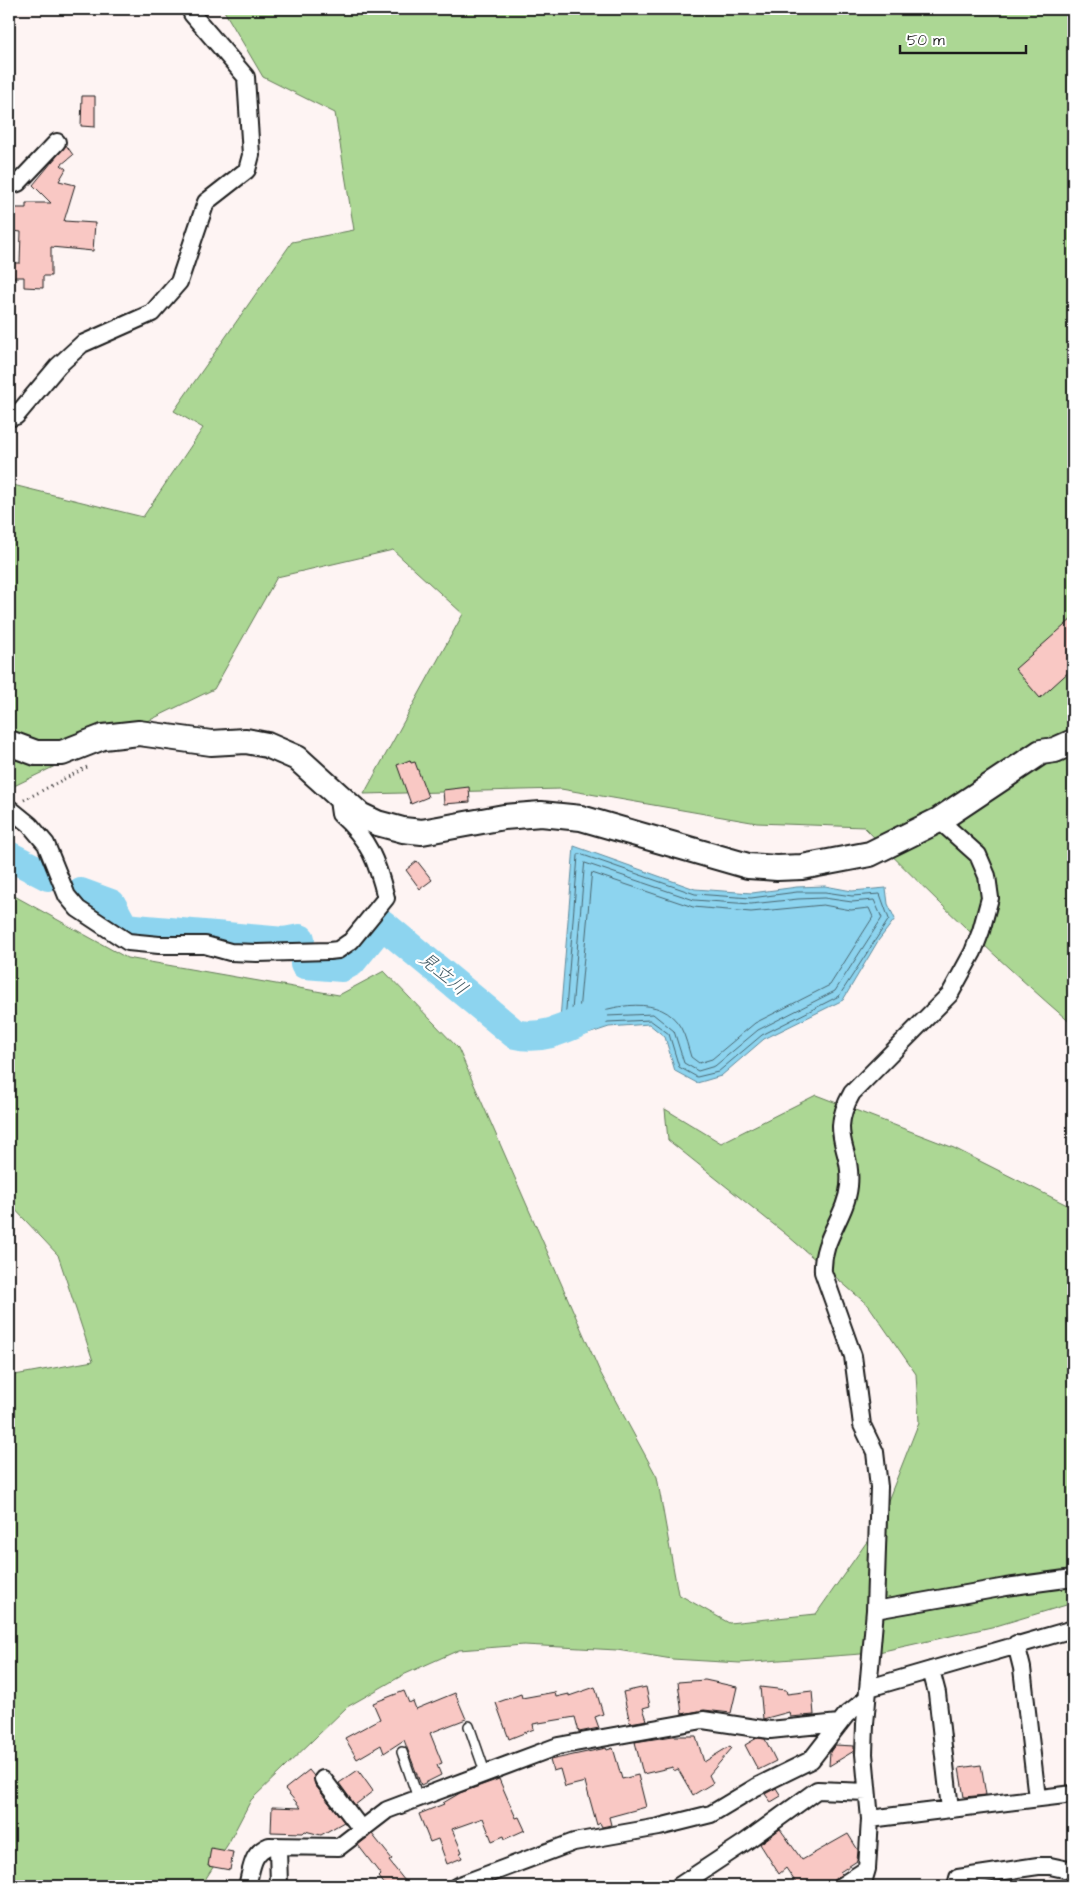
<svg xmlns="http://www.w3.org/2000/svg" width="1082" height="1895" viewBox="0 0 1082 1895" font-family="'Architects Daughter','Klee One',sans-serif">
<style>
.green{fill:#acd794;stroke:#647a58}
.water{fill:#8dd4ef;stroke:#608a9b}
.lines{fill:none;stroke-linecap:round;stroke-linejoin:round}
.shore{stroke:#496670;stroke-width:1}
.river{stroke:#8dd4ef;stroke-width:30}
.building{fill:#f9c8c4;stroke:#1c1c1c}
.lane-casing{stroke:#1c1c1c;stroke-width:12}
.street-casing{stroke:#1c1c1c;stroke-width:20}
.secondary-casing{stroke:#1c1c1c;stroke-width:28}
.path{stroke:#1c1c1c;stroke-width:3;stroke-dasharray:1 4;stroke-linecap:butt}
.lane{stroke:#fff;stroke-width:9}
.street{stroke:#fff;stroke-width:16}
.secondary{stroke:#fff;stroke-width:24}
.labels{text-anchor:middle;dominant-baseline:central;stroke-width:4.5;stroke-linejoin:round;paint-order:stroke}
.water-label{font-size:19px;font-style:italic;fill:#445c66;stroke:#fff}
</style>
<rect width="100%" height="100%" fill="#fef4f3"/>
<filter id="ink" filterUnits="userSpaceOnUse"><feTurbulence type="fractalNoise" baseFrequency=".02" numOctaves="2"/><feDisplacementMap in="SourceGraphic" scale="10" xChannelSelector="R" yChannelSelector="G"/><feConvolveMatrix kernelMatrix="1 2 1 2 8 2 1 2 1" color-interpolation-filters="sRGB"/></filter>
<g filter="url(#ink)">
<!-- green -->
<path class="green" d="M223 9H1073V1025C1000 962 931 896 864 827L757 823 561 789 364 794 463 614 393 550 277 577 214 689 14 786 9 785V484L143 517 203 428 174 411 292 242 354 230 335 113 263 77Z
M9 893 127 958 339 995 384 971 458 1048 600 1372 657 1477 678 1594 729 1623 816 1614 878 1526 919 1422 916 1374 869 1306 788 1236 668 1140 665 1109 721 1143 816 1095 954 1148 1073 1208V1603L996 1626 874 1653 740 1663 672 1659 617 1650 524 1645 459 1650 403 1675 347 1707 251 1800 228 1844 201 1886H9V1376L93 1361 58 1255 9 1203Z"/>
<!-- water -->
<path class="water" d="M574 846 695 889 752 893 797 887 825 886 852 891 886 888 888 904 895 919 878 941 843 1000 764 1039 721 1076 697 1083 675 1071 665 1037 649 1024 609 1027 558 1044Z"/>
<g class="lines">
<!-- shore -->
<path class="shore" d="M580 854 695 894 751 898 797 892H825L852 896 880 894 889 919 839 996 762 1035 718 1072 697 1077 679 1067 669 1034 650 1020 608 1022 569 1036 564 1035 578 856Z
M585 863 694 900 751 904 798 899 824 898 852 902 874 900 882 918 835 991 758 1030 715 1066 698 1071 684 1063 674 1031 653 1014 607 1016 574 1028 571 1026Z
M592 873 693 907 751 912 823 905 851 910 869 908 873 917 830 985 755 1023 712 1059 699 1063 691 1057C688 1048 686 1037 681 1028 662 993 612 1006 582 1017L579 1016Z"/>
<!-- river -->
<path class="river" d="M9 856 48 876
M81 893 111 904 124 928 284 942 300 939
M305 964 342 967 351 962 382 924 515 1034C543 1041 567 1027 593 1016"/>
</g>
<!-- building -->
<path class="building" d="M82 96H95V127L81 126Z
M66 145 73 155 61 165 66 169 59 181 75 185 64 221 95 223 93 251 51 247V276H43V288L24 287V277H9V263H20L21 232 14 231 15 208H26V203H51L33 185Z
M1073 618V668L1040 698 1015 669Z
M410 760 411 763 415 762 416 765 428 797 411 804 397 765Z
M469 787 470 802 444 804 443 790Z
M417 861 432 880 420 889 406 870Z
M705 1680 737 1687 731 1713 704 1710 682 1714 678 1682Z
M595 1687 603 1714 595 1717 599 1728 579 1732 575 1717 533 1724 534 1729 509 1739 496 1703 521 1694 522 1698 555 1692 556 1697 569 1694V1696Z
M646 1687 650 1706 643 1708 647 1720 630 1723 623 1692Z
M760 1687 786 1690 787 1694 812 1691 814 1715 790 1717 789 1712 763 1719Z
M404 1691 409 1703 413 1701 416 1709 455 1693 466 1719 430 1733 442 1763 437 1765 441 1775 421 1785 404 1740 384 1753 381 1745 357 1759 345 1738 380 1719 373 1703Z
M673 1736H696L704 1762 730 1746 732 1748 709 1775 713 1783 693 1795 678 1769 674 1771 673 1767 643 1774 635 1742Z
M757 1738 765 1739 776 1761 758 1770 745 1745Z
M835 1745 854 1746V1751L829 1766 830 1752Z
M606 1748 607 1750 613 1748 622 1779 638 1775 646 1807 609 1817 611 1825 602 1827 600 1823 597 1825 585 1782 565 1787 560 1769 553 1771 550 1760Z
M981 1765 986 1795 964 1797 959 1768Z
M309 1770 314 1776 315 1785 344 1822 321 1835 305 1831 303 1833 271 1832 272 1807 301 1808 285 1789Z
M358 1770 373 1791 355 1805 339 1783Z
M499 1779 516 1818 519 1817 525 1830 505 1839 504 1836 492 1841 483 1818 452 1829 462 1852 460 1853 462 1858 447 1864 438 1839 430 1842 419 1814 444 1804 443 1803 460 1793Z
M776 1788 781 1796 771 1802 765 1794Z
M780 1829 802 1860 848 1834 858 1850 857 1861 840 1872 842 1874 829 1886H798L786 1868 779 1874 760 1844Z
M372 1834 392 1859 389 1861 409 1886H386L379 1877 381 1875 358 1845Z
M211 1848 233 1852 230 1870 208 1866Z"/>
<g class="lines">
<defs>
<path id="lane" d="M469 1726 485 1772
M402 1752 418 1798"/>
<path id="street" d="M9 186 18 183 57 142
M9 418 16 416 58 366 82 344 152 313 179 282 206 202 247 170 251 155 246 77 192 14 191 9
M9 808 30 825 46 844 67 896 78 909 128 942 159 945H205L230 952 257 953 329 951 338 950 351 941 386 898C377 861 369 840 340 814L337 793
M875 1610 1006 1587 1073 1578
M1016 1644 1022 1668 1037 1798
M931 1670 937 1693 950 1809
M869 1688 1073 1629
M323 1779 362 1830
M870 1819 1073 1794
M278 1847 279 1886
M247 1886C252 1869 251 1853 269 1846L339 1847 387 1810 558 1746 703 1720 770 1730 839 1723
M457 1886 574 1842 659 1827 711 1814 756 1787 811 1760 846 1715 866 1699
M679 1886 744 1843 817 1790 867 1792
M841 1886 867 1869
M862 1886 867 1869 870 1819 864 1754 865 1724 875 1610 879 1487 875 1452 862 1425 853 1356 823 1272C821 1239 846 1217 849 1186 853 1147 827 1137 852 1093L950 994 973 952 981 931 990 898 987 876 978 855 939 820
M956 1886 958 1878 1038 1866H1050L1073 1871"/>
<path id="secondary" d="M9 743 36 753H62L103 737 139 733 211 743 246 741 267 745 297 758 360 815 377 823 403 830 422 832 504 817 541 814 581 818 748 866 777 868 802 867 870 854 939 820 1041 752 1055 750 1073 742"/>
</defs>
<!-- lane casing -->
<use href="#lane" class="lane-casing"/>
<!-- street casing -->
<use href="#street" class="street-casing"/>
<!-- secondary casing -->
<use href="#secondary" class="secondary-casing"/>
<!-- path -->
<path class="path" d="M24 800 89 766"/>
<!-- lane -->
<use href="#lane" class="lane"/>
<!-- street -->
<use href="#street" class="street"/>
<!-- secondary -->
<use href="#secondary" class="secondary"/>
</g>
</g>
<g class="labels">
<!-- water labels -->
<g class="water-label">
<text transform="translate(443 974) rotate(40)">見立川</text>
</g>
</g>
<!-- margin -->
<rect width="1082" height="1895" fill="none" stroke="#fff" stroke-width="30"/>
<rect x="15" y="15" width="1052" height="1865" fill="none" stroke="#1c1c1c" stroke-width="2" filter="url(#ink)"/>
<!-- scale -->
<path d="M900 45v8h126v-8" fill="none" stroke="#1c1c1c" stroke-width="2.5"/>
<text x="907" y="45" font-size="15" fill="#1c1c1c" stroke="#ffffff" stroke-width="4" paint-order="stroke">50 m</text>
</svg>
